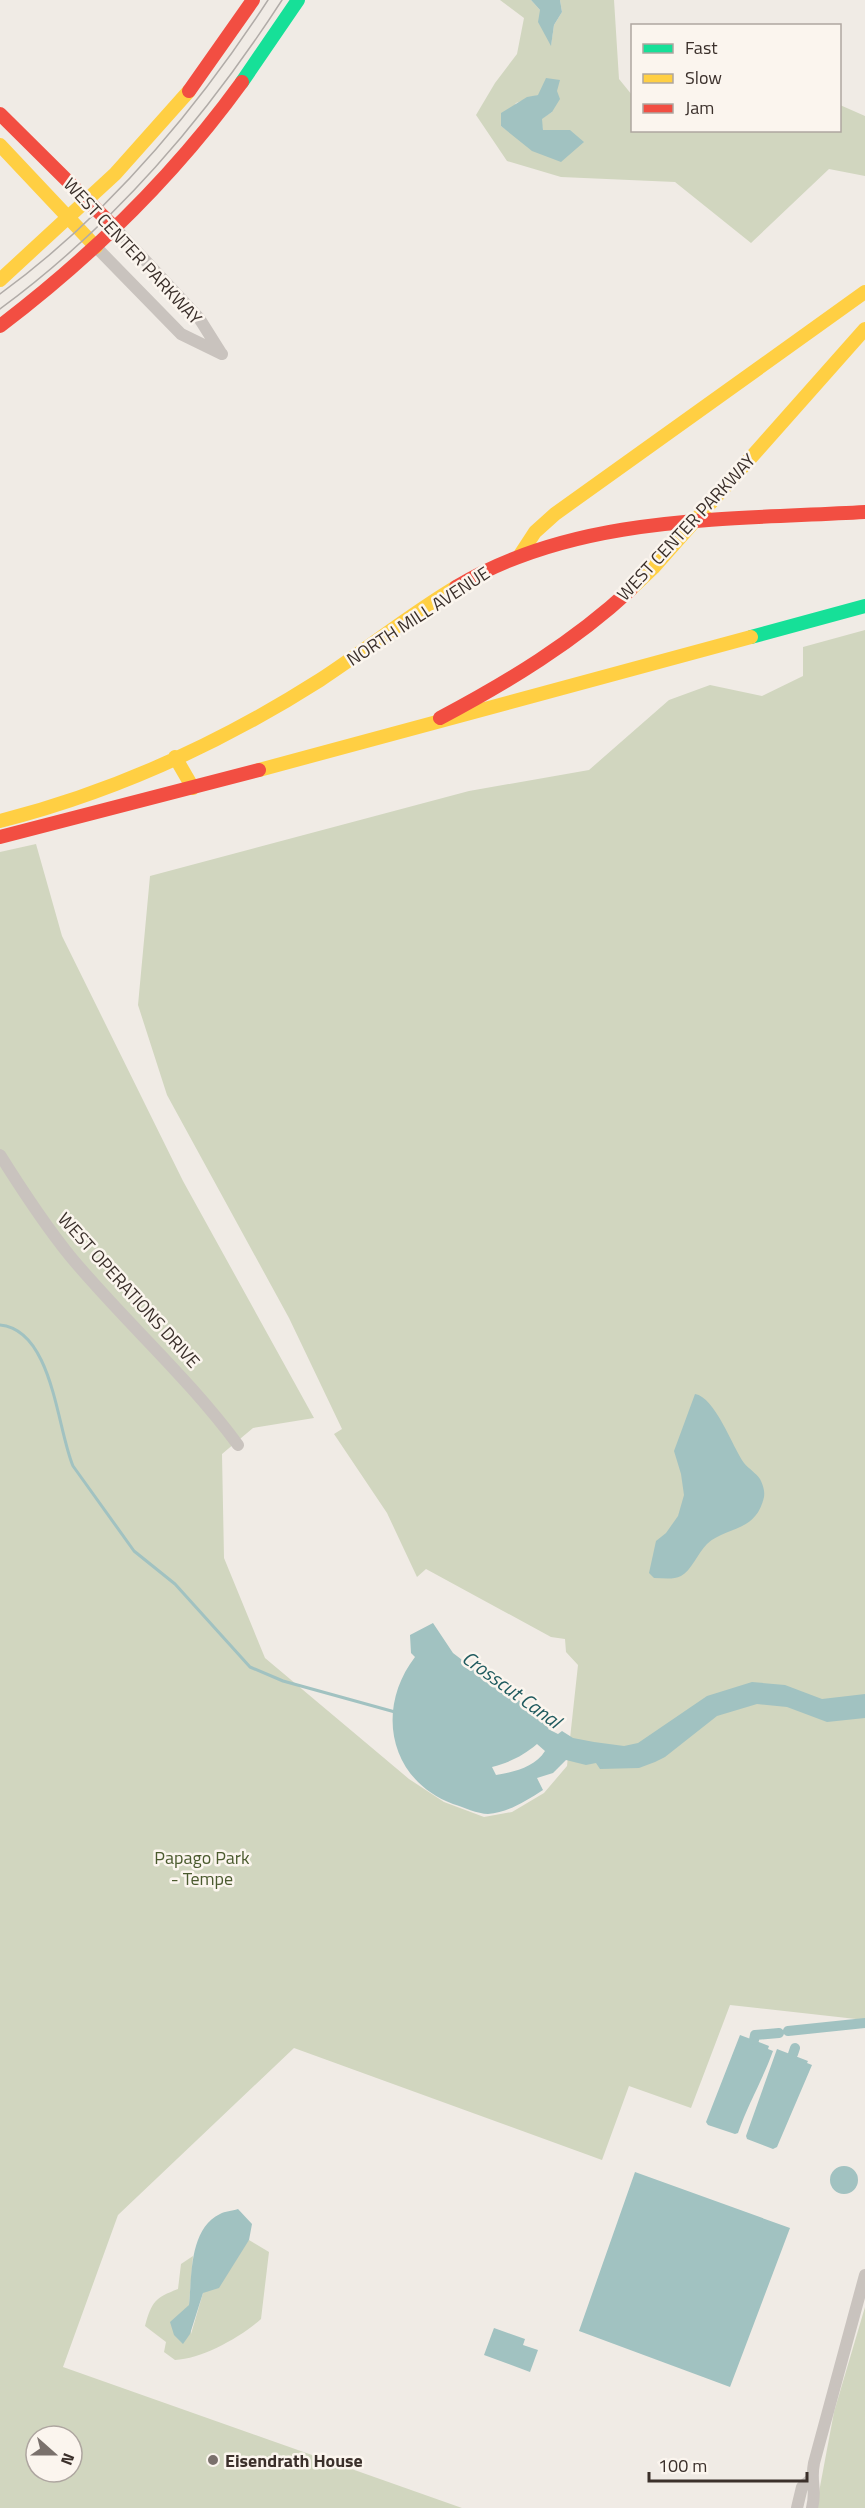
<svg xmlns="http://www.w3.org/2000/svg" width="865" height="2508" viewBox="0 0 865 2508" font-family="'Titillium Web',sans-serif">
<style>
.green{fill:#d1d6bf;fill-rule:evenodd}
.water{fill:#a1c2c1;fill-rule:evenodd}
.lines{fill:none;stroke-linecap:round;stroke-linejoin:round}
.stream{stroke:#a1c2c1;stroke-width:3}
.canal{stroke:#a1c2c1;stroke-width:10}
.street{stroke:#c9c3be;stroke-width:12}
.fast{stroke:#16e098;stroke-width:14}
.slow{stroke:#ffcf43;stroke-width:14}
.jam{stroke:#f24e42;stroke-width:14}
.tram{stroke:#b1aca8;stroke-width:1.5}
.poi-dot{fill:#7a716c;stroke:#fbf5ee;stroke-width:2}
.labels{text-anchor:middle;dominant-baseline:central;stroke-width:5;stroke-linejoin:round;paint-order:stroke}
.street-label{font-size:18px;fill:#3b302b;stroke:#fbf5ee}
.park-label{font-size:18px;fill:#4a5a2e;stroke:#fbf5ee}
.poi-label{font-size:18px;font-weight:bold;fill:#3b302b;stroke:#fbf5ee;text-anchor:start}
.water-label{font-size:20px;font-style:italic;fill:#1f5a5e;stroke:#fbf5ee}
</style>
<rect width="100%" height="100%" fill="#f0ebe5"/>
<!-- green -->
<path class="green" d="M500 0H531L540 10 551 45 554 25 562 12 560 0H614L619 79 632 95V130H840V105L865 116V176L829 169 751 243 675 182 561 177 507 161 476 115 495 83 517 54 524 18ZM538 95 552 112 541 119 543 131 570 130 517 137 501 126 516 103Z
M865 630V2020L730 2005 691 2108 629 2086 602 2160 294 2048 118 2215 63 2367 462 2508H0V852L36 844 62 936 183 1181 314 1418 253 1428 222 1454 224 1558 265 1658 409 1779 444 1802 484 1817 512 1812 544 1793 567 1766 578 1665 566 1652 565 1639 551 1637 426 1569 417 1577 387 1513 334 1434 342 1429 289 1318 167 1095 138 1005 150 876 469 791 589 770 669 700 710 685 762 696 803 676V647ZM36 2436H72V2472H36Z
M249 2240 269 2252 261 2319C241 2337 202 2359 175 2360L164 2352 166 2342 145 2326C152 2301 155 2298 178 2289L181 2264 193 2256 189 2305 191 2334 203 2293Z
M865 2307V2508H816L834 2412Z"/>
<!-- water -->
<path class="water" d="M531 0H560L562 12 554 25 551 46 538 22 540 10Z
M546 78 560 80 557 91 560 99 552 112 542 119 543 130H570L584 142 561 162 532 151 501 126V113L527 97 538 95Z
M695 1394C715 1397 732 1446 744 1463 749 1469 756 1473 760 1479 763 1485 765 1491 764 1497 756 1533 726 1526 707 1544 698 1553 691 1571 681 1576 673 1580 663 1578 654 1578L649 1573 656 1541 666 1533 678 1516 684 1495 681 1474 674 1451Z
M433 1623 453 1653 470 1666 475 1665 550 1725 548 1729 558 1734 562 1731 573 1738 594 1742 624 1746 638 1743 707 1696 752 1682 785 1685 822 1699 865 1694V1718L827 1722 787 1707 757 1704 717 1716 665 1757 655 1762 639 1768 600 1769 596 1763 586 1765 566 1760 553 1773 537 1778 543 1790C526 1801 509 1812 488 1814 478 1814 463 1807 453 1804 389 1780 375 1709 415 1657L411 1653 410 1635ZM537 1744 545 1751C535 1767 514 1772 496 1775L492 1767C510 1762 523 1756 537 1744Z
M740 2035 769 2046 768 2049 773 2051C763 2079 748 2104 738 2133L735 2134 708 2125 706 2122Z
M777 2049 808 2061 807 2063 812 2065 777 2147 773 2149 747 2139 746 2136Z
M830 2180a14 14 0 1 1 28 0a14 14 0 1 1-28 0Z
M635 2172 790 2228 730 2387 579 2331Z
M238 2209 252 2224 249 2240 219 2288 203 2293 190 2334 183 2344 174 2335 170 2322 189 2305C192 2276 189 2229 220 2214 225 2211 232 2211 238 2209Z
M494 2328 525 2339 523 2345 538 2350 530 2372 484 2355Z"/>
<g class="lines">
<!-- stream -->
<path class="stream" d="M0 1325C53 1330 57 1429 73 1466L134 1551 175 1584 250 1667 283 1681 395 1712"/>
<!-- canal -->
<path class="canal" d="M788 2031 865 2023
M754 2040 755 2035 779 2033
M793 2054 795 2048"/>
<!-- street -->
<path class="street" d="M115 228 199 318 221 353
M96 247 181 334 222 354
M0 1155C22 1190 44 1224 70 1256 124 1321 188 1377 238 1445
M797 2508 802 2487 810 2480
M812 2508C817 2489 810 2483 814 2463L865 2275"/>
<!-- fast -->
<path class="fast" d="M242 82 298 0
M751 637 865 606"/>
<!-- slow -->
<path class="slow" d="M0 145 96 247
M0 280 115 174 189 91
M520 555 535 532 555 514 865 292
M631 589 653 568 865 329
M175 757 193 788
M259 770 751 637
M0 821C114 792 221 743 320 680 366 650 409 615 456 587"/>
<!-- jam -->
<path class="jam" d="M189 91 253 0
M0 114 115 228
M0 326C92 256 174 176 242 82
M456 587C577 514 728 520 865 512
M440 718C508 682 574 642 631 589
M0 837 259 770"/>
<!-- tram -->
<path class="tram" d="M0 294C108 215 195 112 268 0
M0 309C115 224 205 119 282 0"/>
</g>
<!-- markers -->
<circle class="poi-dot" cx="213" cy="2460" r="6"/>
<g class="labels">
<!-- street labels -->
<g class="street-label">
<text transform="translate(133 251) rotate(47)">WEST CENTER PARKWAY</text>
<text transform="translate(686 527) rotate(-47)">WEST CENTER PARKWAY</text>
<text transform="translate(418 616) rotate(-33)">NORTH MILL AVENUE</text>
<text transform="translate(129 1290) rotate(48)">WEST OPERATIONS DRIVE</text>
</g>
<!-- park labels -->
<g class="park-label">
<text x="202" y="1857">Papago Park<tspan x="202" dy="21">- Tempe</tspan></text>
</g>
<!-- poi labels -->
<g class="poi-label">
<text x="225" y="2460">Eisendrath House</text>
</g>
<!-- water labels -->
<g class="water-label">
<text transform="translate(512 1689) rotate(36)">Crosscut Canal</text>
</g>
</g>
<!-- legend -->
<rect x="631" y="24" width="210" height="108" fill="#fbf5ee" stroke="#aea6a0" stroke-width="1.5"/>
<rect x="643" y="44" width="30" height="9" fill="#16e098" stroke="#aea6a0" stroke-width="1.5"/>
<text x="685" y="54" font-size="18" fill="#3b302b">Fast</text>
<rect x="643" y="74" width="30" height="9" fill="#ffcf43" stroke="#aea6a0" stroke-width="1.5"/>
<text x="685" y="84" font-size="18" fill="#3b302b">Slow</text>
<rect x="643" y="104" width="30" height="9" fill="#f24e42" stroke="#aea6a0" stroke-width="1.5"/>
<text x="685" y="114" font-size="18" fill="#3b302b">Jam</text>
<!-- north arrow -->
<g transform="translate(54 2454) rotate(111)"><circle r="28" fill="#fbf5ee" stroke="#aea6a0" stroke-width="1.5"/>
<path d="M0-4.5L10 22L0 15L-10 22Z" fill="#7a716c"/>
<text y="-9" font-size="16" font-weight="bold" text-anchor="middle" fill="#3b302b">N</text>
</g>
<!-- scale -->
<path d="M649 2472v9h158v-9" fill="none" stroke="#3b302b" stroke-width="3"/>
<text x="658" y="2472" font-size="18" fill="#3b302b" stroke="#fbf5ee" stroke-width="4.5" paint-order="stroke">100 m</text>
</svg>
